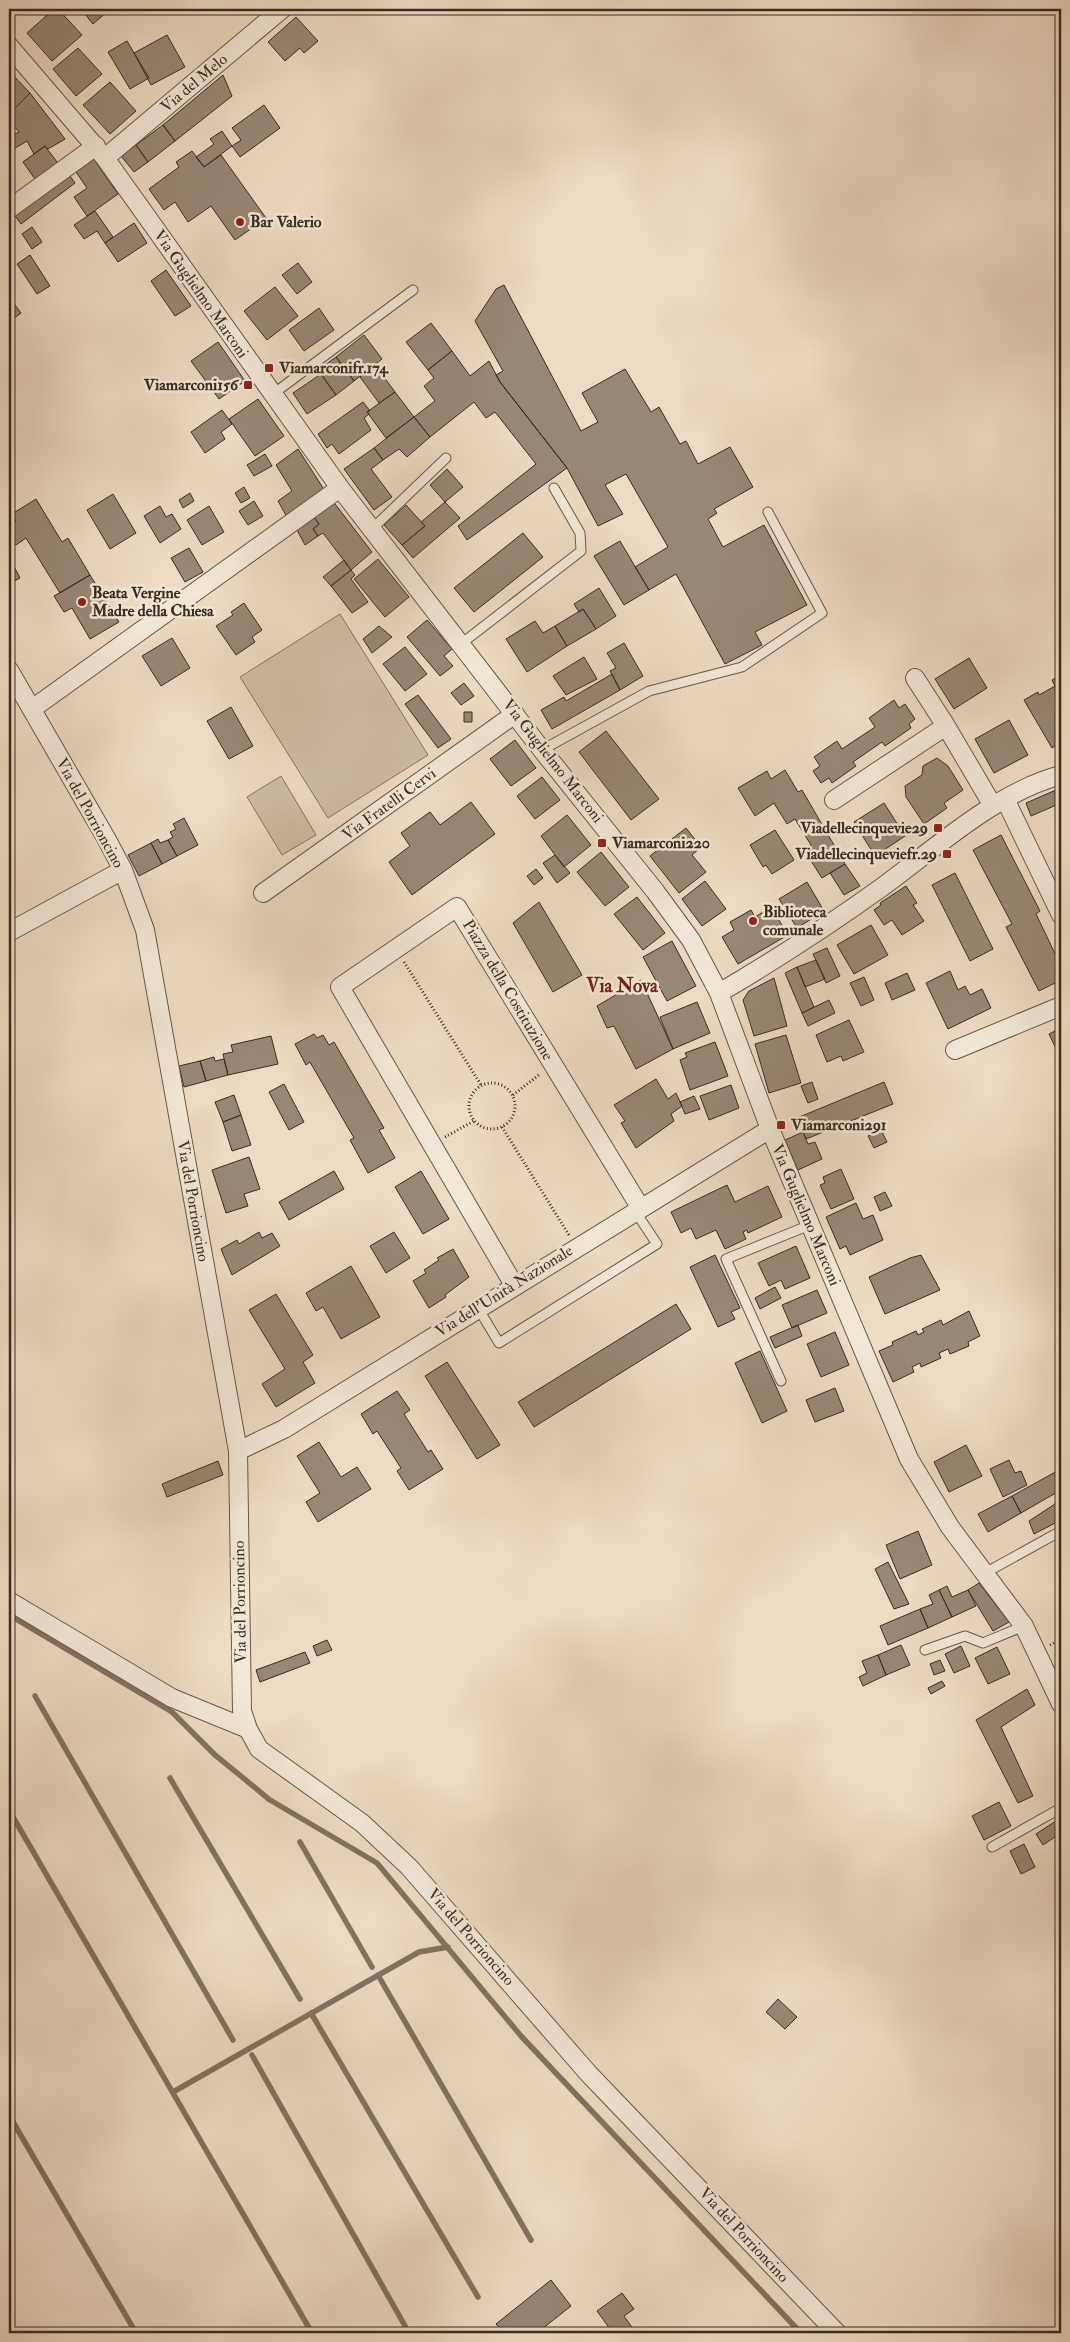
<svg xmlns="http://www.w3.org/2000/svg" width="1070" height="2342" viewBox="0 0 1070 2342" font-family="'IM FELL Double Pica',serif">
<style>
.green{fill:#cfbda7;stroke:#847464}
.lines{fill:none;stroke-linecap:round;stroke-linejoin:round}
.stream{stroke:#817261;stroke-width:5.5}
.building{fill:#978775;stroke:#3a2c20}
.service-casing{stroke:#675849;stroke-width:11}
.minor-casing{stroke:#675849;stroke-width:20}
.path{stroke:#3a2c20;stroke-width:3;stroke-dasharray:1 2.5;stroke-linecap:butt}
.service{stroke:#f3e8d8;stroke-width:9}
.minor{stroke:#f3e8d8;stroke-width:18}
.poi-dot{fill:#8f2418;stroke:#f3e8d8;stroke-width:2}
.labels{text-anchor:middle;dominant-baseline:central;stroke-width:5;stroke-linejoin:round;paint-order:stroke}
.street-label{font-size:16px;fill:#3a2c20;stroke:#f3e8d8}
.poi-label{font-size:16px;font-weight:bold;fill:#3a2c20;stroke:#f3e8d8;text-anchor:start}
.quarter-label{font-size:19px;font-weight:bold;fill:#7a1f14;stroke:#f3e8d8}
</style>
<rect width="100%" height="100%" fill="#eddbc3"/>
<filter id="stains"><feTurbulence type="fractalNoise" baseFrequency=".004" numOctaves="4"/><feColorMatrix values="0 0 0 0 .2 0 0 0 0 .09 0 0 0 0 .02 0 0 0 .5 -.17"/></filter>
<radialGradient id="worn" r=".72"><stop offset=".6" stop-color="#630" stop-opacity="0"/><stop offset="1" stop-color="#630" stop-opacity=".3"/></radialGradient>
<!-- green -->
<path class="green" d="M340 614 428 755 328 818 240 677Z
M281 776 316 835 282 855 247 797Z"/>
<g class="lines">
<!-- stream -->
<path class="stream" d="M9 1615 172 1712 214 1754 270 1800 377 1863 521 2036 801 2333
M35 1696 233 2040
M170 1778 300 1999
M9 1810 312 2333
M300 1842 372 1967
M378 1975 531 2240
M311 2013 478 2297
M252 2055 409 2333
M173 2092 419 1952 448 1947
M9 2115 136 2333"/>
</g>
<!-- building -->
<path class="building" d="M54 9H58L82 35 52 61 27 33Z
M92 9H107L108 11 93 24 85 14Z
M296 17 318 41 304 53 300 48 285 61 268 42Z
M167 35 185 67 151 85 134 53Z
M127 41 149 78 130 89 108 52Z
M78 48 102 74 76 96 53 69Z
M9 71 30 93 9 114Z
M223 75 232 96 175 141 163 125Z
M110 82 136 111 110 134 83 105Z
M30 93 65 139 48 149 45 146 34 154 27 141 12 150 9 144V137L19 132 9 120V114Z
M264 105 280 128 240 157 232 146 241 140 232 128Z
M163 125 175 141 148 162 136 145Z
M222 131 232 146 204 167 196 157 214 144 210 139Z
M136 145 148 162 134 172 121 156Z
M45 146 60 166 37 182 23 162Z
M192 151 204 167 221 155 266 218 235 240 211 206 188 222 175 202 164 210 149 189 179 167 176 162Z
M93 158 118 194 87 216 74 197 87 188 74 169Z
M67 172 75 183 21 224 13 213Z
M95 211 113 237 105 243 97 231 84 239 74 225Z
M134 223 147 243 118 262 105 243Z
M32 227 42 242 32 249 22 234Z
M30 255 50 286 37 294 17 264Z
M298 263 312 282 297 294 282 275Z
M166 270 191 306 175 316 151 281Z
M504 285 581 431 598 422 582 393 625 369 651 412 659 407 680 444 686 441 698 464 730 447 753 487 714 509 717 513 708 519 723 547 764 525 807 605 755 632 762 645 725 664 676 574 649 590 635 567 668 547 626 474 605 485 623 514 598 526 567 468 500 382 496 375 503 371 475 321 496 289Z
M275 287 298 316 267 340 244 311Z
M9 297 21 313 9 322Z
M319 308 334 330 304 351 289 330Z
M431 323 452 351 428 370 406 342Z
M364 335 382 359 354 381 336 357Z
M218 342 245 381 219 399 191 361Z
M452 351 470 376 489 361 500 382 567 468 467 540 458 526 536 464 495 412 486 418 474 402 430 437 414 417 435 401 424 386 434 378 428 370Z
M336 357 354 381 336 395 318 370Z
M375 365 395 392 379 403 360 377Z
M321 374 336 395 307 414 293 393Z
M395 392 414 417 386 438 367 412Z
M258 399 284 436 255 456 229 419Z
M363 402 370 411 367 412 369 414 364 418 371 430 339 454 332 444 327 448 318 434Z
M222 410 232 424 221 432 225 439 205 453 191 432Z
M414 417 430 437 407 457 399 449 383 460 374 448Z
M374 448 383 460 371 469 392 497 374 510 344 469Z
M298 449 325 491 287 517 278 501 292 491 276 465Z
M265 454 272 466 254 476 247 465Z
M447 469 463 487 445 502 430 485Z
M244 487 250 498 241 503 235 493Z
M190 493 194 501 183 508 179 500Z
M113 494 136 533 110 549 87 510Z
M36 499 62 542 68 538 90 575 60 593 26 538 16 545 9 533V526L16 521 12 514Z
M332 500 372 552 351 570 323 533 318 536 313 529 319 524 313 516Z
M254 501 263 516 248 525 239 511Z
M445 502 460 518 413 558 402 545 425 526 421 522Z
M406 505 425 526 402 545 384 525Z
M160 506 166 517 172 514 181 529 160 543 144 516Z
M209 506 224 532 202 545 187 520Z
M313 516 319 524 313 529 318 536 305 545 296 528Z
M523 533 543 557 474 612 454 588Z
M620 541 649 590 624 605 594 556Z
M189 548 203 572 185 582 171 558Z
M9 557 20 578 9 584Z
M378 559 409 597 385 617 354 579Z
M344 560 351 570 331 586 323 577Z
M351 570 355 575 351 579 368 602 352 613 331 586Z
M90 575 119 622 90 639 72 608 64 612 54 596Z
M599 588 616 616 596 629 583 609 579 612 574 604Z
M244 603 262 630 252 637 255 642 236 655 216 626 233 615 231 612Z
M583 609 596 629 567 646 555 626Z
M427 620 452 649 444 656 453 666 440 676 407 637Z
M535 621 543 633 555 626 567 646 527 672 506 639Z
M379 626 392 637 372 653 363 639Z
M172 638 190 668 161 686 142 656Z
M624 643 643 676 620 690 610 671 616 668 607 653Z
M405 647 427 674 405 691 383 664Z
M584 657 597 679 566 695 553 676Z
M969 658 987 688 954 709 935 679Z
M612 674 620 690 552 729 541 710 564 697 566 701Z
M1061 675V742L1052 748 1024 700 1038 692 1039 695 1055 686 1052 680Z
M464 683 474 696 461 705 451 693Z
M418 695 451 739 438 748 405 704Z
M894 700 899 708 905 704 915 719 909 724 911 728 885 746 882 742 853 762 856 766 832 783 829 778 821 783 813 771 820 766 814 757 837 741 842 749 875 727 869 718Z
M231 707 253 746 229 759 207 721Z
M464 712H472V722H464Z
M1009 720 1028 755 994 773 975 739Z
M606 731 659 799 631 820 579 752Z
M515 740 536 768 511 786 490 759Z
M937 758 948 766 963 790 944 803 947 808 924 824 906 797 905 786 922 775 923 766Z
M785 770 798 792 802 790 845 864 822 878 804 850 811 845 795 819 787 824 774 803 755 816 738 788 767 771 771 779Z
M542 777 560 800 535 819 517 796Z
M1056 790 1061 803 1031 816 1026 803Z
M471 802 495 834 412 895 389 862 410 846 401 833 430 812 440 825Z
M884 803 905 836 875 856 854 822Z
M567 815 591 845 564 867 541 836Z
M184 818 198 845 177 856 168 840 173 837 170 832 176 829 173 824Z
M686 828 701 847 692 855 706 872 679 893 650 856Z
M775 830 794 860 772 874 766 865 763 867 750 845Z
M1001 835 1040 911 1036 914 1061 966V980L1039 991 1006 927 1012 924 973 850Z
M158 839 160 843 168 840 177 856 162 864 151 843Z
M151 843 162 864 139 876 128 855Z
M601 852 629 887 605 906 577 872Z
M555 855 570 873 557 883 543 863Z
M845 864 860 886 844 895 830 873Z
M536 869 543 878 534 885 527 876Z
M955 873 993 949 970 961 932 885Z
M705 881 726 909 702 926 682 899Z
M807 882 824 911 797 928 779 899Z
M906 886 917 903 913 905 924 921 902 935 892 920 884 925 874 910 881 905 880 903Z
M637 897 665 933 643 950 614 914Z
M539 902 582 975 553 992 513 923Z
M771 907 788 935 738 964 722 937 734 930 730 922 751 910 755 917Z
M871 925 888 955 854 974 837 945Z
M672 941 696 986 667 1001 643 957Z
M827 948 840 976 826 983 813 954Z
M816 960 825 979 805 987 797 967Z
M797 967 814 1007 802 1013 785 973Z
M950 971 958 990 965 986 970 995 982 989 991 1008 948 1029 926 983Z
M907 973 915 990 892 1000 885 983Z
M864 977 874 1000 861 1006 850 983Z
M774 978 787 1026 754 1036 743 1000 749 991Z
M641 980 673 1049 636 1069 614 1026 607 1028 597 1006Z
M829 1000 835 1013 808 1026 802 1013Z
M697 1002 710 1033 673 1049 660 1017Z
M849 1020 864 1052 843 1061 841 1056 827 1062 816 1035Z
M1061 1028V1059L1049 1034Z
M314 1034 317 1038 323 1035 329 1045 334 1042 384 1128 379 1130 395 1158 368 1173 350 1140 354 1138 310 1062 306 1065 295 1044Z
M786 1035 801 1083 769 1093 755 1044Z
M271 1036 278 1064 228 1075 223 1054 233 1052 231 1045Z
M715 1042 728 1076 690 1090 680 1060 687 1057 685 1053Z
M214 1057 215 1061 224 1059 228 1075 206 1081 200 1061Z
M200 1061 206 1081 184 1087 179 1066Z
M656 1079 668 1099 676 1093 682 1106 671 1114 674 1121 636 1148 621 1123 625 1121 614 1105Z
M812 1082 818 1099 808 1103 801 1086Z
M884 1082 893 1104 806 1139 797 1118Z
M284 1084 304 1122 289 1130 269 1092Z
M731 1085 739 1108 709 1120 700 1096Z
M234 1095 241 1115 223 1122 215 1102Z
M694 1096 700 1109 685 1114 680 1102Z
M241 1115 251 1145 232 1151 223 1122Z
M881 1130 887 1142 874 1148 868 1136Z
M803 1132 808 1144 815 1142 822 1159 798 1170 785 1140Z
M249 1157 260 1189 244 1194 248 1206 226 1213 212 1170Z
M841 1169 854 1199 831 1209 820 1185 825 1183 823 1177Z
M334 1171 344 1189 289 1220 279 1202Z
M421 1171 449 1219 423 1234 395 1187Z
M727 1185 735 1202 768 1186 782 1217 748 1233 747 1230 743 1232 746 1239 725 1249 716 1230 696 1239 691 1228 681 1233 671 1212Z
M885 1192 892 1206 880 1211 874 1197Z
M856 1203 863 1219 873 1215 883 1240 850 1255 846 1246 840 1249 826 1217Z
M259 1232 262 1238 272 1233 280 1246 232 1275 221 1249 237 1240 239 1244Z
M394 1232 410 1258 386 1273 370 1246Z
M796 1246 810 1278 785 1289 781 1280 769 1286 758 1263Z
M453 1249 469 1277 445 1295 446 1297 429 1308 413 1281 426 1273 424 1270 439 1260 437 1258Z
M715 1255 740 1308 731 1312 735 1319 718 1327 690 1267Z
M921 1255 940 1290 885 1314 869 1277 910 1258Z
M351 1266 380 1317 341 1339 323 1307 316 1311 306 1293Z
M775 1287 781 1298 760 1309 755 1298Z
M817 1290 827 1313 792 1328 782 1305Z
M276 1294 313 1355 303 1362 315 1383 276 1407 262 1384 285 1369 249 1310Z
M676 1304 691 1329 534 1427 518 1402Z
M969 1311 980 1336 968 1342 969 1346 950 1354 948 1349 939 1353 941 1358 921 1367 920 1363 912 1367 914 1372 893 1382 879 1351 893 1345 892 1342 916 1331 918 1335 924 1332 922 1329 941 1320 943 1325Z
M798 1325 802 1336 775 1348 770 1337Z
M835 1332 849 1365 821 1377 807 1344Z
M760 1351 787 1411 762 1423 735 1363Z
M447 1362 500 1445 477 1459 425 1376Z
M835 1388 844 1411 815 1422 806 1400Z
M397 1391 410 1410 404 1414 428 1452 431 1450 443 1469 409 1490 397 1471 401 1468 377 1431 373 1434 361 1414Z
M319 1442 341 1477 357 1467 371 1489 318 1522 306 1502 320 1493 297 1456Z
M966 1445 982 1476 949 1492 934 1462Z
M1009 1460 1015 1473 1021 1471 1027 1485 1003 1497 990 1469Z
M218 1461 223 1475 167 1497 162 1484Z
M1059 1470 1061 1490 1021 1513 1012 1496Z
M1012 1496 1021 1513 988 1532 978 1514Z
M1061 1500V1520L1034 1534 1029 1521Z
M918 1531 932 1565 900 1579 886 1545Z
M888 1562 909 1604 894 1609 875 1569Z
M979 1583 1009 1622 993 1631 968 1590Z
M947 1586 952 1597 968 1590 976 1606 952 1617 939 1590Z
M939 1590 952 1617 928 1628 920 1609 933 1604 929 1595Z
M920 1609 928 1628 888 1645 880 1626Z
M327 1640 332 1650 317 1656 313 1646Z
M901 1645 910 1665 886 1675 878 1655Z
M961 1646 970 1666 954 1673 945 1654Z
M997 1647 1010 1674 988 1684 975 1658Z
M305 1652 310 1663 260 1682 256 1670Z
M878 1655 886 1675 863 1686 859 1677 867 1673 862 1661Z
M940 1660 945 1671 934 1675 930 1664Z
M942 1681 945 1686 931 1694 928 1688Z
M1027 1689 1035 1705 1001 1727 1033 1796 1018 1803 976 1720Z
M999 1802 1011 1826 984 1840 972 1816Z
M1059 1819 1061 1833 1043 1845 1036 1834Z
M1024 1844 1035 1867 1021 1874 1010 1851Z
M778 1999 797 2017 785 2029 766 2012Z
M551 2280 571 2306 537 2333H504L496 2324Z
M622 2293 634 2309 624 2316 636 2333H613L597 2311Z"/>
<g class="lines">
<defs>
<path id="service" d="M273 394 413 290
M372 529 446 458
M461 644 581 551 580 533 554 488
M542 750 649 691 742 667 822 613 768 512
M478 1308 499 1343 657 1244 635 1211
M781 1381 726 1259 810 1225
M985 1573 1061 1531
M925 1650 965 1636 983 1643 1024 1626
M992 1847 1061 1808"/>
<path id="minor" d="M9 46 105 158 340 488 542 750 655 891 691 940 719 993 770 1129 909 1459 950 1527 1024 1626 1061 1704
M105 158 282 9
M9 209 96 146
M9 670 106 838 123 870 145 930 238 1451 242 1711 248 1729 259 1749 362 1823 409 1867 588 2073 837 2333
M915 678 946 726 993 806
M32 709 340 488
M1005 799 1061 915
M834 800 946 726
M263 893 515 714
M9 932 123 870
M719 993C777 959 831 924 885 885 938 846 997 792 1061 775
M955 1050 1061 1006
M514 1285 340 987 457 907 640 1207
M238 1451 284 1429 770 1129
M9 1601 172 1698 248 1729"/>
</defs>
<!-- service casing -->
<use href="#service" class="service-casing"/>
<!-- minor casing -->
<use href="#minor" class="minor-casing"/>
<!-- path -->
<path class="path" d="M404 962 481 1085
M469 1106a23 23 0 1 1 46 0a23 23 0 1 1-46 0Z
M513 1095 540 1074
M502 1127 569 1235
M445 1137 474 1121
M1050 1645 1061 1639"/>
<!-- service -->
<use href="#service" class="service"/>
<!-- minor -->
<use href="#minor" class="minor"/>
</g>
<!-- markers -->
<g class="poi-dot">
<circle cx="240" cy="222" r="5"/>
<rect x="264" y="363" width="10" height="10" rx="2.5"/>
<rect x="243" y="380" width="10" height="10" rx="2.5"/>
<circle cx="82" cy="602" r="5"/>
<rect x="933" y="823" width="10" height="10" rx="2.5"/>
<rect x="597" y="838" width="10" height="10" rx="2.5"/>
<rect x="942" y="849" width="10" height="10" rx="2.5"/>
<circle cx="753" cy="921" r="5"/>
<rect x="776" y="1120" width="10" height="10" rx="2.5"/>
</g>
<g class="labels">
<!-- street labels -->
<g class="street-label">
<text transform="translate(194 83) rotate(-40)">Via del Melo</text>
<text transform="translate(201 294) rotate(55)">Via Guglielmo Marconi</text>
<text transform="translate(553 761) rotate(52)">Via Guglielmo Marconi</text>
<text transform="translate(389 804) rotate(-36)">Via Fratelli Cervi</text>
<text transform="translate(90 813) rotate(61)">Via del Porrioncino</text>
<text transform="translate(508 990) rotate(59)">Piazza della Costituzione</text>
<text transform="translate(193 1201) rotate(80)">Via del Porrioncino</text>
<text transform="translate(806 1215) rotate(67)">Via Guglielmo Marconi</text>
<text transform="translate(504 1291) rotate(-32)">Via dell'Unità Nazionale</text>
<text transform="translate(240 1602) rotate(-91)">Via del Porrioncino</text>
<text transform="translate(471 1937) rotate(49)">Via del Porrioncino</text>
<text transform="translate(744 2235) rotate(47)">Via del Porrioncino</text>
</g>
<!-- poi labels -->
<g class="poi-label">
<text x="250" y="222">Bar Valerio</text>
<text x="279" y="368">Viamarconifr.174</text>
<text x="238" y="385" text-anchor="end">Viamarconi156</text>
<text x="92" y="593">Beata Vergine<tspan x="92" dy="18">Madre della Chiesa</tspan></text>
<text x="928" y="828" text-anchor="end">Viadellecinquevie29</text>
<text x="612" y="843">Viamarconi220</text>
<text x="937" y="854" text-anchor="end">Viadellecinqueviefr.29</text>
<text x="763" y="912">Biblioteca<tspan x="763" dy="18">comunale</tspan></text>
<text x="791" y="1125">Viamarconi291</text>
</g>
<!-- quarter labels -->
<g class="quarter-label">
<text x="622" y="986">Via Nova</text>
</g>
</g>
<!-- margin -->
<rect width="1070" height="2342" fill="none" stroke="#eddbc3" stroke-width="30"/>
<rect x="10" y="10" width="1050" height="2322" fill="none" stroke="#3a2c20" stroke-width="2.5"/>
<rect x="15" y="15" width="1040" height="2312" fill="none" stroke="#3a2c20"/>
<rect width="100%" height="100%" filter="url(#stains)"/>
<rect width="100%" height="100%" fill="url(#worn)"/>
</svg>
